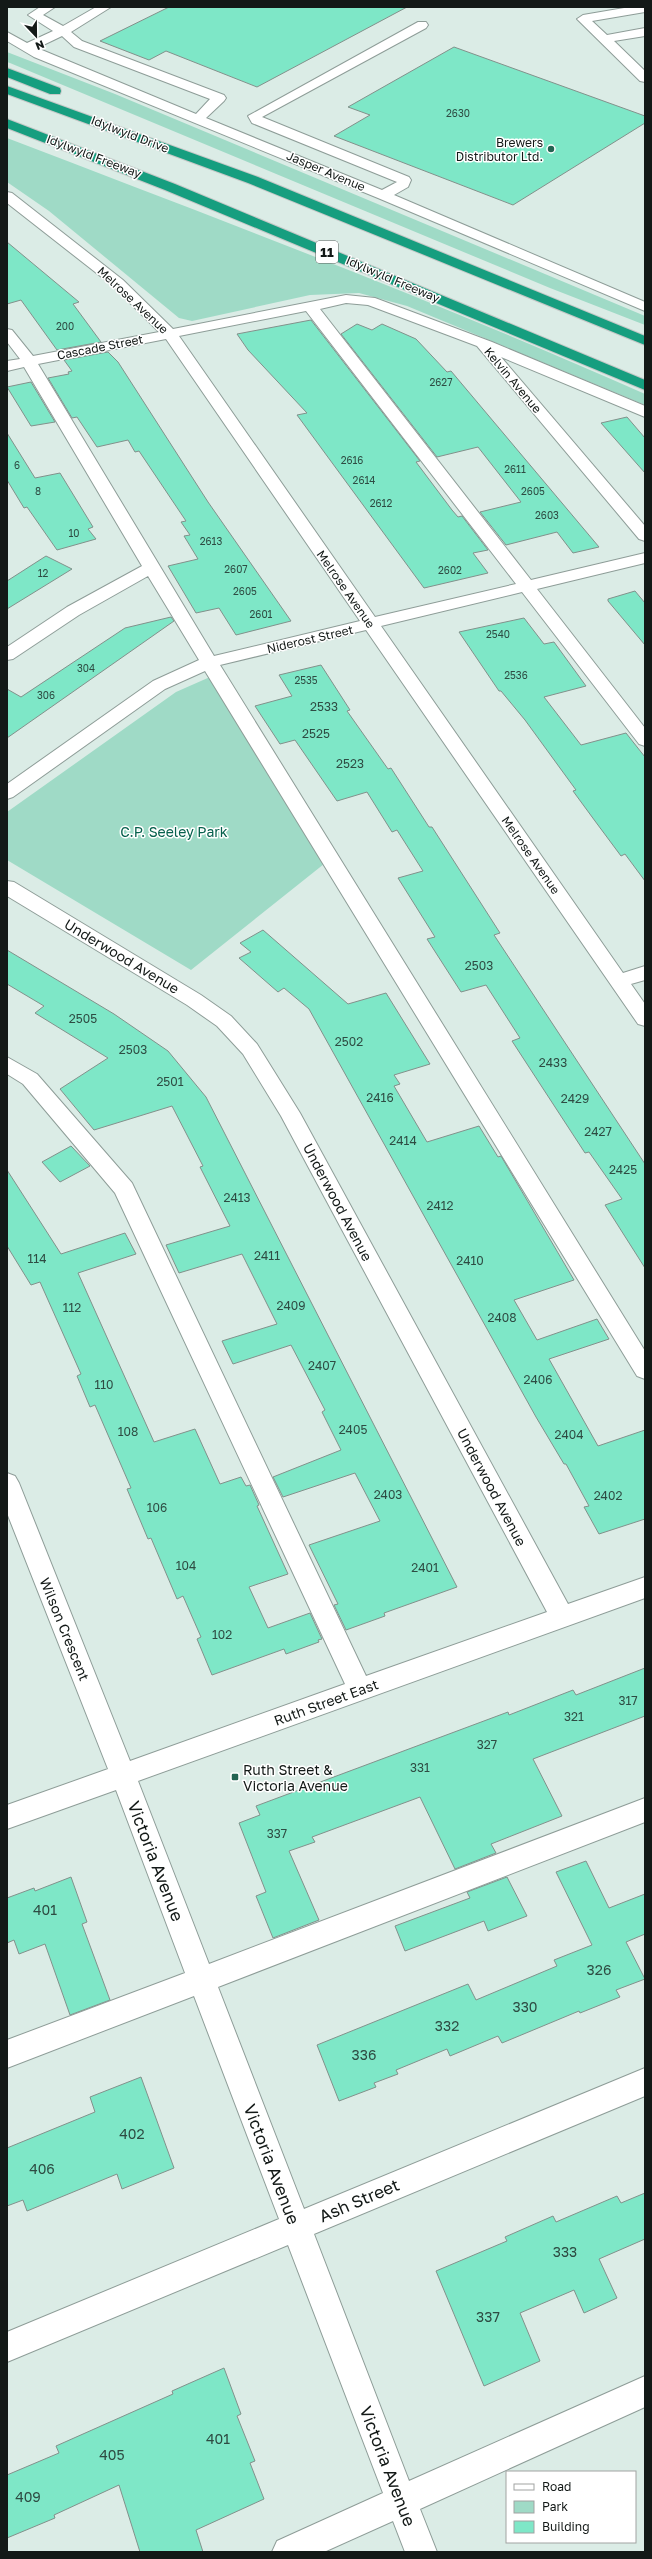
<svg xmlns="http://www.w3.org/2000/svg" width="652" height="2559" viewBox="0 0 652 2559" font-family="'Golos Text',sans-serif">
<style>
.green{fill:#9fdac6}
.building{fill:#7ee7c7;stroke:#82918b}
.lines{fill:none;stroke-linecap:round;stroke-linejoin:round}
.minor-casing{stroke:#8e9d98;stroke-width:2}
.highway-casing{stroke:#c6c8c7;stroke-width:2}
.minor{fill:#fff;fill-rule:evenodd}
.highway{fill:#169e7f;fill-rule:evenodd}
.poi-dot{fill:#236452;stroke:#fff;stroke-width:1.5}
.labels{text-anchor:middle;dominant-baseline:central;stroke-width:3;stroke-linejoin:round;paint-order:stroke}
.far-number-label{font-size:10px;fill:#2e4c43}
.far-street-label{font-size:12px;fill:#131917;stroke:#fff}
.far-poi-label{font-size:12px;fill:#131917;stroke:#fff;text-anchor:end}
.number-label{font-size:12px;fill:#2e4c43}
.shield{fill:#fff;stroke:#5a5e5d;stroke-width:1}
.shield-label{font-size:13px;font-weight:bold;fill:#131917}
.park-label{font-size:14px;fill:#06604c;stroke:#fff}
.street-label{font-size:14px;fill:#131917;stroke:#fff}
.poi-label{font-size:14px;fill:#131917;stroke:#fff;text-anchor:start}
.near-number-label{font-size:14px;fill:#2e4c43}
.near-street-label{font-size:17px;fill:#131917;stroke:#fff}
</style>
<rect width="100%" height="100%" fill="#dbece6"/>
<!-- green -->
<path class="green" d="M7 52 115 94 645 316V325L550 288 10 63 7 62Z
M7 138C221 220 436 301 645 394V405L407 306 359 293 310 295 192 321 179 318 49 211 7 182Z
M210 677 324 864 191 970 7 860V812L176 692Z"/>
<!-- building -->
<path class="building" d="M169 7H407L257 87 166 51 149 60 100 41Z
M454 47 645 116V123L513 205 334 136 370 115 348 107Z
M7 242 79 302 73 304 101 342 57 350 21 300 7 304Z
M311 320 420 461 416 462 452 510 458 517 462 516 488 550 473 553 488 573 424 588 297 415 307 413 248 350 237 334Z
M357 324 372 330 382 324 416 339 447 372 451 371 599 547 573 553 557 532 506 545 480 512 521 502 478 447 437 457 341 334Z
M108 352 118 362 208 502 291 621 236 635 219 608 196 613 168 566 198 559 184 536 190 535 181 522 186 521 139 451 135 452 128 440 97 447 77 417 72 418 48 378 69 374 68 372 72 371 64 360Z
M31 382 55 422 31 426 7 387Z
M627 417 645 438V473L601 423Z
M7 433 35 478 60 473 93 527 88 529 96 539 57 550 27 507 24 508 7 480Z
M46 556 72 569 7 609V581Z
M635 591 645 603V645L608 601V599Z
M171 617 174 621 7 738V689L21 697 125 628Z
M524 618 544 644 554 642 586 686 544 697 581 745 626 733 645 757V881L625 854 621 856 595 821 573 791 576 790 525 720 501 691H499L459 632Z
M321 665 350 710 347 711 388 769 391 768 429 827H432L500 933 494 935 645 1164V1268L605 1205 622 1199 589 1152 585 1153 512 1041 520 1038 486 985 461 992 427 939 435 937 398 878 423 871 397 830 392 832 367 792 337 801 295 740 280 744 255 706 292 696 279 675Z
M263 930 348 1004 386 993 430 1064 394 1075 400 1084 394 1086 427 1142 479 1126 498 1157 501 1156 574 1280 514 1300 537 1340 597 1319 609 1339 549 1359 598 1446 645 1430V1519L599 1534 584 1507 589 1506 566 1464H564L536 1417 309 1009 284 988 278 992 239 958 251 952 240 943Z
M7 950 114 1014 168 1051 206 1097 457 1587 384 1613 385 1616 346 1630 334 1605 338 1604 309 1545 380 1521 355 1473 283 1497 273 1477 341 1450 322 1412 325 1410 291 1345 233 1364 222 1341 277 1324 242 1254 179 1273 166 1245 230 1226 200 1167 203 1166 172 1106 94 1130 60 1089 108 1058 35 1013 44 1006 7 984Z
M71 1146 90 1166 60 1182 42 1162Z
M7 1170 61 1254 125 1233 136 1254 78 1273 154 1442 195 1429 220 1484 241 1477 246 1486 250 1485 259 1505 257 1506 288 1574 249 1587 268 1628 310 1613 322 1639 318 1640 319 1642 286 1654 284 1649 212 1675 197 1639 201 1637 183 1596 177 1599 151 1538 148 1539 127 1489 131 1488 95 1405 90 1407 77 1376 81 1374 40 1282 31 1285 7 1246Z
M645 1668V1716L533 1759 562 1816 491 1844 496 1853 455 1869 420 1797 312 1837 315 1842 289 1851 319 1920 273 1938 256 1896 266 1892 239 1823 260 1815 256 1806 508 1712 509 1715 573 1690 576 1695Z
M586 1861 609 1908 645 1894V1934L626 1942 645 1979 616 1990 620 1997 580 2013 579 2011 502 2043 498 2036 450 2056 447 2049 396 2070 398 2074 374 2083 376 2087 339 2101 317 2045 468 1984 476 2000 557 1966 554 1960 592 1945 556 1872Z
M71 1877 87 1922 82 1924 110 2000 70 2015 45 1944 19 1954 14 1940 7 1943V1898L34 1888 35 1891Z
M507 1877 527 1916 488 1931 484 1921 405 1951 395 1926 470 1898 467 1892Z
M141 2077 174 2168 122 2189 117 2174 27 2211 23 2200 7 2206V2148L95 2112 90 2097Z
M645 2193V2239L599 2259 617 2298 584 2313 574 2290 520 2313 540 2361 484 2386 436 2271 507 2241 505 2237 553 2216 556 2222 617 2196 621 2203Z
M224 2368 241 2414 237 2416 255 2461 250 2463 264 2499 196 2530 203 2552H140L119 2485 54 2515 55 2518 7 2538V2475L59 2453 56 2446 173 2394 172 2391Z"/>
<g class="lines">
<defs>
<path id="minor" d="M40 7H55L43 15 63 26 96 7H111L71 32 82 41 224 95 226 98 224 101 206 118 382 190 397 182 252 123 248 116 418 22H426L428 25 426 28 262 117 409 177 411 180 408 187 394 195 645 302V311L378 198 34 57 7 41V32L27 43 53 31 28 15ZM62 36 74 47 210 99 196 114 37 48Z
M630 7H645V12L592 21 607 35 645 28V36L614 41 645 71V82L640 81 577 19 583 15Z
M7 192 12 193 123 280 173 329 346 295 375 298 492 342 645 406V417L501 357 645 526V541L639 539 477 346 368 305 346 303 320 309 531 580 645 553V563L537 589 645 728V746L639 744 522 592 381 626 623 973 645 966V980L631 984 645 1004V1026L638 1024 366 630 220 665 645 1351V1379L637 1376 205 671 165 689 13 797 7 799V784L153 681 199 660 148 576 79 615 13 659 7 660V647L67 607 142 566 24 367 7 371V361L20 359 7 342V329L12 330 33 356 159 332 113 286 7 203ZM306 311 516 584 375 617 179 336ZM166 339 360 621 214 656 38 364Z
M7 881 14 882 201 995 231 1016 257 1044 300 1113 568 1604 645 1577V1598L138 1781 209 1964 645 1798V1822L218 1987 304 2209 645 2068V2096L314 2234 409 2481 645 2376V2407L420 2509 437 2552H405L393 2521 324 2552H272L277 2541 383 2493 288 2245 7 2362V2332L279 2219 194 1996 7 2068V2040L185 1973 116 1790 7 1829V1805L108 1769 7 1513V1473L15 1476 19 1483 130 1761 345 1684 115 1193 23 1084 7 1074V1057L37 1074 132 1183 366 1676 547 1612 281 1116 243 1054 217 1026 187 1005 7 896Z"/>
<path id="highway" d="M7 68 60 88 61 91 60 94H50L7 77Z
M7 86 258 177 645 336V345L248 183 7 94Z
M7 119 175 184 645 380V390L165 190 7 128Z"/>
</defs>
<!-- minor casing -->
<use href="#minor" class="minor-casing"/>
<!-- highway casing -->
<use href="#highway" class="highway-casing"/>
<!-- minor -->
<use href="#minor" class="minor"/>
<!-- highway -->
<use href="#highway" class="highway"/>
</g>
<!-- markers -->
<g class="poi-dot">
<circle cx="551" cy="149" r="4"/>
<rect x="231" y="1773" width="8" height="8" rx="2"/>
</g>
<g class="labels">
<!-- far-number labels -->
<g class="far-number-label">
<text x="458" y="113">2630</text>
<text x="65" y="326">200</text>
<text x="441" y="382">2627</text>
<text x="352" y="460">2616</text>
<text x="17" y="465">6</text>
<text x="515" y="469">2611</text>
<text x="364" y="480">2614</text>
<text x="38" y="491">8</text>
<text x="533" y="491">2605</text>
<text x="381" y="503">2612</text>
<text x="547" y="515">2603</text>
<text x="74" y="533">10</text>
<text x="211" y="541">2613</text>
<text x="236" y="569">2607</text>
<text x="450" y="570">2602</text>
<text x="43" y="573">12</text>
<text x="245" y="591">2605</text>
<text x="261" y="614">2601</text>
<text x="498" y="634">2540</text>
<text x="86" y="668">304</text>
<text x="516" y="675">2536</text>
<text x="306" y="680">2535</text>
<text x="46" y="695">306</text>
</g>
<!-- far-street labels -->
<g class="far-street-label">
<text transform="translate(130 134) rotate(21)">Idylwyld Drive</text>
<text transform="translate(94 156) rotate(21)">Idylwyld Freeway</text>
<text transform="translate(326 171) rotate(23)">Jasper Avenue</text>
<text transform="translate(393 279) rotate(23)">Idylwyld Freeway</text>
<text transform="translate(133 300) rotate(43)">Melrose Avenue</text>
<text transform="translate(100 347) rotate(-11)">Cascade Street</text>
<text transform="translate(513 380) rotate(50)">Kelvin Avenue</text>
<text transform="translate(346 589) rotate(55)">Melrose Avenue</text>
<text transform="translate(310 639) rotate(-13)">Niderost Street</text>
<text transform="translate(531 855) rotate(55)">Melrose Avenue</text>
</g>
<!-- far-poi labels -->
<g class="far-poi-label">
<text x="543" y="142">Brewers<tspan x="543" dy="14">Distributor Ltd.</tspan></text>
</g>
<!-- number labels -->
<g class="number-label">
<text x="324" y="706">2533</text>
<text x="316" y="733">2525</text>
<text x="350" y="763">2523</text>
<text x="479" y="965">2503</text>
<text x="83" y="1018">2505</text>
<text x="349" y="1041">2502</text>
<text x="133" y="1049">2503</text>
<text x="553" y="1062">2433</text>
<text x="170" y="1081">2501</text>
<text x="380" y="1097">2416</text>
<text x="575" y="1098">2429</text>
<text x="598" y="1131">2427</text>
<text x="403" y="1140">2414</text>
<text x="623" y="1169">2425</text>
<text x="237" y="1197">2413</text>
<text x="440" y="1205">2412</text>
<text x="267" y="1255">2411</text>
<text x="37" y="1258">114</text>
<text x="470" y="1260">2410</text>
<text x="291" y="1305">2409</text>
<text x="72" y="1307">112</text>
<text x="502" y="1317">2408</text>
<text x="322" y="1365">2407</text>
<text x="538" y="1379">2406</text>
<text x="104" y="1384">110</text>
<text x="353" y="1429">2405</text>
<text x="128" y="1431">108</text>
<text x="569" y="1434">2404</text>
<text x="388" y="1494">2403</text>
<text x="608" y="1495">2402</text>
<text x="157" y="1507">106</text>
<text x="186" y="1565">104</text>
<text x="425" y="1567">2401</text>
<text x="222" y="1634">102</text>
<text x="628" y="1700">317</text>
<text x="574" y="1716">321</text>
<text x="487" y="1744">327</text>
<text x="420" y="1767">331</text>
<text x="277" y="1833">337</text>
</g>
<!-- shield labels -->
<rect class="shield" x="316" y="241" width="22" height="22" rx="3"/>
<g class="shield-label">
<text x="327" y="252">11</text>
</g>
<!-- park labels -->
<g class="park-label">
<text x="174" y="831">C.P. Seeley Park</text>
</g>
<!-- street labels -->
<g class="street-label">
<text transform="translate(122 956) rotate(31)">Underwood Avenue</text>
<text transform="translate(338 1202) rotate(62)">Underwood Avenue</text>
<text transform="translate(492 1487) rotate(62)">Underwood Avenue</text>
<text transform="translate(65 1629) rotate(68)">Wilson Crescent</text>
<text transform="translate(326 1702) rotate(-20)">Ruth Street East</text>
</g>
<!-- poi labels -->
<g class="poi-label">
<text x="243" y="1769">Ruth Street &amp;<tspan x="243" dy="16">Victoria Avenue</tspan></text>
</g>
<!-- near-number labels -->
<g class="near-number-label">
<text x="45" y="1909">401</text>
<text x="599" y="1969">326</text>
<text x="525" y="2006">330</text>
<text x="447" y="2025">332</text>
<text x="364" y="2054">336</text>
<text x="132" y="2133">402</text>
<text x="42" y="2168">406</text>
<text x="565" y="2251">333</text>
<text x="488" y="2316">337</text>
<text x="218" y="2438">401</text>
<text x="112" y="2454">405</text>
<text x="28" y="2496">409</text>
</g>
<!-- near-street labels -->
<g class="near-street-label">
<text transform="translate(156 1861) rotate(69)">Victoria Avenue</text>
<text transform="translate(272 2164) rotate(69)">Victoria Avenue</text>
<text transform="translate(359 2200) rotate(-23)">Ash Street</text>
<text transform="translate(388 2466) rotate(69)">Victoria Avenue</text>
</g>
</g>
<!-- border -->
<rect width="652" height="2559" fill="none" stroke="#131917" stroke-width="16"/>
<!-- legend -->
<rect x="506" y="2471" width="130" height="72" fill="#ffffff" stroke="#a1a3a2"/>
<rect x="514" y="2484" width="20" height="6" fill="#ffffff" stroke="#a1a3a2"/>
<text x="542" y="2491" font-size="12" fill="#131917">Road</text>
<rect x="514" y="2501" width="20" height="12" fill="#9fdac6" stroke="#a1a3a2"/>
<text x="542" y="2511" font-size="12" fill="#131917">Park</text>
<rect x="514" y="2521" width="20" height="12" fill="#7ee7c7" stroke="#a1a3a2"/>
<text x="542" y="2531" font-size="12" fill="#131917">Building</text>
<!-- north arrow -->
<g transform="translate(36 36) rotate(158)" stroke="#ffffff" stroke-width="3" paint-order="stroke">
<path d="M0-3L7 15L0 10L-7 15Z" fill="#131917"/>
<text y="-6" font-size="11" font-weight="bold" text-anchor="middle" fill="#131917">N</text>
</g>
</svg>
